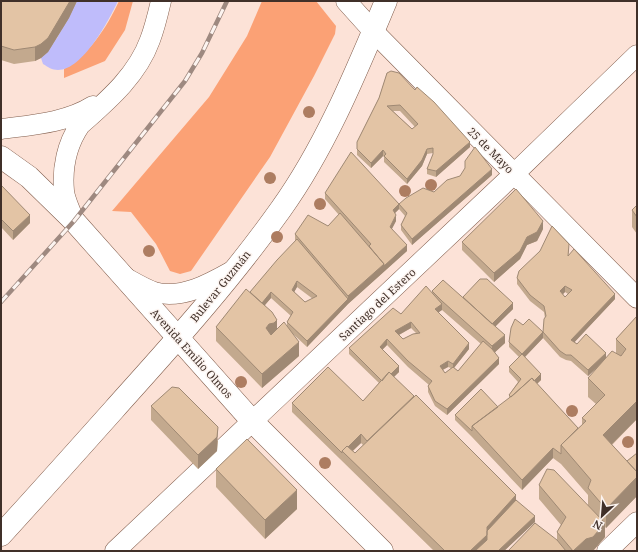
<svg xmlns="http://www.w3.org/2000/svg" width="638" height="552" viewBox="0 0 638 552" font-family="'Noto Serif',serif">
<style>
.green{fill:#fba175}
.water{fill:#bfbcfb}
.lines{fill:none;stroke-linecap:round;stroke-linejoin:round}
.street-casing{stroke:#825e4d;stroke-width:21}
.secondary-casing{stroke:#825e4d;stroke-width:23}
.primary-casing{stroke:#825e4d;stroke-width:23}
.street{stroke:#fff;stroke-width:20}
.secondary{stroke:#fff;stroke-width:22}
.primary{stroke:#fff;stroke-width:22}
.rail-casing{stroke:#9e8980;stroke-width:4.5}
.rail{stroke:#fcf4f0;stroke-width:3;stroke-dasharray:9;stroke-linecap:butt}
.tree{fill:#ad7d61}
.wall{fill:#c3a98e;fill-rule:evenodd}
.shaded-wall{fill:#9f8974}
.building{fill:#e3c4a5;stroke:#9f8974;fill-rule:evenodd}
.labels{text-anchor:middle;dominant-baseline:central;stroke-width:3;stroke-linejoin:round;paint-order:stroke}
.street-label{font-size:11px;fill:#403029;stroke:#fcf4f0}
</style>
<rect width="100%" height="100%" fill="#fce2d7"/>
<!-- green -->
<path class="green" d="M119 1H133L125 30 105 61 64 78V69C90 53 106 29 119 1Z
M262 1H316L336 26 335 34 314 76 270 157 191 271 180 274 170 271 156 244 131 212 112 211 209 97 247 36Z"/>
<!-- water -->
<path class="water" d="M77 1H118C109 20 83 70 58 70 52 70 48 67 43 64L41 58 57 38Z"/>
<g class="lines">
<defs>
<path id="street" d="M346 1 373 31 637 298
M1 129C31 125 66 123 93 106
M74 221C71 211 65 201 64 191 62 168 67 144 80 125 107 101 137 76 150 40 155 27 158 14 161 1
M126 278C135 283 145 289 154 292 182 300 211 283 234 270
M115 551 515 173 637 55
M607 551 637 522"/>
<path id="secondary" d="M1 535C43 489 84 443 126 396 180 336 234 275 281 209 326 146 356 72 386 1"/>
<path id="primary" d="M1 157 29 177 74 221 253 422 382 551"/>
</defs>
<!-- street casing -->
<use href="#street" class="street-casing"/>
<!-- secondary casing -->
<use href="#secondary" class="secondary-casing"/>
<!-- primary casing -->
<use href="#primary" class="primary-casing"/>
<!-- street -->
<use href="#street" class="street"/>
<!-- secondary -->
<use href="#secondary" class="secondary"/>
<!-- primary -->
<use href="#primary" class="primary"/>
<defs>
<path id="rail" d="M1 302 74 221 185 81 202 53 227 1"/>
</defs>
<!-- rail casing -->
<use href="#rail" class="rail-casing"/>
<!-- rail -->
<use href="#rail" class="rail"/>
</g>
<!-- trees -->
<g class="tree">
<circle cx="309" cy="112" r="6"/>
<circle cx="270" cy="178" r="6"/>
<circle cx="431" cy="185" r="6"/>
<circle cx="405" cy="191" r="6"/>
<circle cx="320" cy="204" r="6"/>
<circle cx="277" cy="237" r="6"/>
<circle cx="149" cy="251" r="6"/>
<circle cx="241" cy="382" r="6"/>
<circle cx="572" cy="411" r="6"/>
<circle cx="628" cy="442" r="6"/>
<circle cx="325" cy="463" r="6"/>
</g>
<!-- wall -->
<path class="wall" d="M1 1H77L69 18 48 52 41 58 35 61 14 64 1 60Z
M387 73 470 147 436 177 427 174V169L433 155V153L427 154 422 166 407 184 384 162V157L383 156 371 168 357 155V142L379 98ZM393 111H400L415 127 412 129Z
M492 175 412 245 401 230V225L405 216 399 209 395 213 396 221 392 229 407 251 348 304 307 347 291 332 299 356 262 388 216 341V327L250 292 295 242V234L328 226 339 215 325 199V193L399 204ZM297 287 313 299 305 302 294 292ZM271 298 291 316 287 322V326L277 329 265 305Z
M1 185 30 223 13 240 1 227Z
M637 205V234L632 227V210Z
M543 229 537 241 527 245 520 259 494 282 462 250V242Z
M569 250 568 255 615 299 574 342 606 358 616 353V339L637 316V419L612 445 627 461 637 453V496L606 528 605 527V537L593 551H508L557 540V532L561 525 539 499V485L588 505V495L561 464 553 458 522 490 472 437 455 420V415L498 407 509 399V395L518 382 509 372V367L519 357 509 347V342L543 338 525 357 541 380 537 384 578 428 582 425V418L596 404 588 397V378L604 361 588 376 571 361 566 360 560 357 543 338V332L545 318 544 312 530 301 517 284V278ZM565 292 568 294 565 297 563 294Z
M432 291 513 309 495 326 505 343 495 352 499 364 447 415 435 406 428 392V386L429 385 408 367 387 345 382 350 399 372 394 377 516 500 535 522 504 551H434L292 412V403L363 401 379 383 349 354V348L432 293ZM442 310 481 344 458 371 454 368 469 349 438 312ZM411 328 416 333 403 339 399 335ZM448 367 451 368 445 373 443 370ZM361 443 363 445 355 453 353 451Z
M151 406 218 441 217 451 198 469 151 420Z
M216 469 297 509 265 539 216 487Z"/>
<!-- shaded-wall -->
<path class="shaded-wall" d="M70 1H77L69 18 48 52 41 58 35 61V47Z
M470 142V147L436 177V171Z
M427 149V154L422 166 407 184V179Z
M383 150V156L371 168V163Z
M492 169V175L412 245V239Z
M399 204V209L393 215V210Z
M30 215V223L13 240V231Z
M396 215V221L390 232V227Z
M543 221V229L537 241 527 245 520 259 494 282V273L527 237Z
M407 245V251L348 304 307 347V341L348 299V296L384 264Z
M297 281V287L292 296V290Z
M565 286V292L560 297V291Z
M271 292V298L258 313V307Z
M615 294V299L571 346V340Z
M513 303V309L491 331V325Z
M442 304V310L435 315V309Z
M277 320V334L269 338 266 328 269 324Z
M411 322V328L395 337V331Z
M543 332V338L522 360V354Z
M505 335V343L492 355V346Z
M387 339V345L380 352V347Z
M299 342V356L262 388V374Z
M469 343V349L453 369V364Z
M606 353V359L588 376V370Z
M499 358V364L447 415V409Z
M448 361V367L440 371V366Z
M399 366V372L383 387V382Z
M541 374V380L513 406V400Z
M637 401V419L603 453V435Z
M218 427 217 451 198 469V455Z
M361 434V443L347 456 343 452Z
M553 448V458L522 490V480Z
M637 477V496L606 528V509Z
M297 490V509L265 539V520Z
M516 495V505L487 546 481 551H470L487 527Z
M535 516V522L504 551H498Z
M605 523V537L593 551H573L586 539Z"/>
<!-- building -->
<path class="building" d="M1 1H70L48 38 41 44 35 47 14 50 1 46Z
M391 71 399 73 415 90 417 87 434 102 470 142 436 171 427 169 433 154V148L427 149 422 160 407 179 384 156 386 154 383 150 371 163 357 149V142L379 98 387 73ZM400 105 418 124 412 129 387 106Z
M475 147 492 169 412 239 401 225 407 213 399 204 406 198 423 188 434 192 447 180 460 176 465 168V161Z
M351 152 399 204 393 210 396 215 390 227 407 245 384 266V264L369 246 371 244 325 193Z
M1 185 30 215 13 231 1 219Z
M516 189 543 221 537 232 527 237 520 251 494 273 462 242Z
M637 205V217L632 210Z
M340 213 384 264 348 296 295 234 308 215 328 226Z
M552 226 569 244 568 256 574 249 615 294 571 340 577 344 586 334 606 353 588 370 571 355H566L560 351 543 332 544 319 546 316 544 306 530 295 517 278 519 271 540 251ZM565 286 572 290 565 297 560 291Z
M297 239 348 299 307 341 287 322 293 312 271 292 262 303 250 292 277 260ZM297 281 317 296 305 302 292 290Z
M480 279H487L513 303 492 324 463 297Z
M443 280 505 335 492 346 442 301 432 291Z
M426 286 442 304 435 309 469 343 453 364 448 361 440 366 445 373 453 367 458 371 483 341 492 349 499 358 447 409 435 401 428 386 432 381 408 361 387 339 380 347 399 366 391 374 389 372 382 381 349 348 393 308 401 314ZM411 322 420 333 413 334 403 339 395 331Z
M246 289 272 312 277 320 274 323 269 324 266 328 271 335 284 322 299 342 262 374 216 327Z
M637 316V401L603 435 637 472V477L606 509 588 488 591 480 561 445 586 421 582 418 605 395 588 378 612 351 621 356 626 349 616 339Z
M515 319 523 325 529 319 543 332 522 354 509 342 511 328Z
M522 354 541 374 534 381 532 378 511 397 509 395 521 379 509 367Z
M328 367 363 401 389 372 414 396 367 441 361 434 348 447 347 446 342 451V453L292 403Z
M532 378 578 428 561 445V454L553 448 522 480 472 426 513 395Z
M172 387 179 388 218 427 217 437 198 455 151 406Z
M481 389 498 407 472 426V431L455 415Z
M416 395 516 495 487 527V535L470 551H445L342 451 347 446 355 453Z
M247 439 297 490 265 520 216 469Z
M637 453V472L627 461Z
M547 469 554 470 605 523 593 537 586 539 573 551 557 532 566 517 539 485Z
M516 500 535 516 498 551H475L487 540V531Z
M535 523 557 540 566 551H508Z"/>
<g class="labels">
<!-- street labels -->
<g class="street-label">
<text transform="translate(491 150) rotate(45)">25 de Mayo</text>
<text transform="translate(220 286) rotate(-51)">Bulevar Guzmán</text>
<text transform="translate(377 304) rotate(-43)">Santiago del Estero</text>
<text transform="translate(192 353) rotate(48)">Avenida Emilio Olmos</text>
</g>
</g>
<!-- border -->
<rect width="638" height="552" fill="none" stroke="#403029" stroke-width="4"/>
<!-- north arrow -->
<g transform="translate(602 516) rotate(206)" stroke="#fcf4f0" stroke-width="3" paint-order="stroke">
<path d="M0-3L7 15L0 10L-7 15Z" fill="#403029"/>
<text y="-6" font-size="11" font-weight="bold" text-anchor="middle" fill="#403029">N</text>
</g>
</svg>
